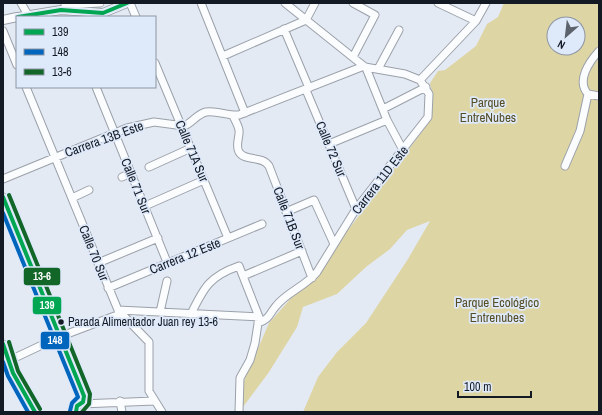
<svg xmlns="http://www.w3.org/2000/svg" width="602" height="415" viewBox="0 0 602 415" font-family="'Archivo Narrow',sans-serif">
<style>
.green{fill:#ded5a5;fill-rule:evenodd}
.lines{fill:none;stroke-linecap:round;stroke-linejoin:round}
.minor-casing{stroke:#9ba1aa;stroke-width:9}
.major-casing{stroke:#9ba1aa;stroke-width:10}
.minor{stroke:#fbfcfd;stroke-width:7}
.major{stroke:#fbfcfd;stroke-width:8}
.bus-1-casing{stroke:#dee9fa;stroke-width:7}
.bus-2-casing{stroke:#dee9fa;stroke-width:7}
.bus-3-casing{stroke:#dee9fa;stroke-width:7}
.bus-1{stroke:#00a651;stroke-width:4}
.bus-2{stroke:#0065bd;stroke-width:4}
.bus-3{stroke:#126628;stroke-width:4}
.bus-dot{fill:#131a24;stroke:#dee9fa;stroke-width:1.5}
.labels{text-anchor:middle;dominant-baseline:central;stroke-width:3.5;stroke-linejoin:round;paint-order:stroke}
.bus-label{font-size:12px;fill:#131a24;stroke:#dee9fa;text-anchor:start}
.park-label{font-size:13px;fill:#564d25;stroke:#dee9fa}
.street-label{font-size:13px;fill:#131a24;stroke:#dee9fa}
.line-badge{stroke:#dee9fa;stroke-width:1.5}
.badge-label{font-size:11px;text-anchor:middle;font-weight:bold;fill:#fff}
</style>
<rect width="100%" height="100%" fill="#e4eaf4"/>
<!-- green -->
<path class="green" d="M504 3H599V412H303L318 377 337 352 366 323 408 259 430 221 407 230 390 249 366 267 337 294 303 307 297 327 269 372 243 407 244 381 269 323 293 296 316 278 336 246 424 129C434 111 434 103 430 83L438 71 445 70 476 46 487 24 498 17ZM554 24H578V48H554Z"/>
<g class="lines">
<defs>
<path id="minor" d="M21 3 28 15
M130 3 136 17
M201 3 245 113
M285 3 365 67 405 74 420 80
M438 3 476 21
M65 5 100 3
M284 29 309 88
M3 31 17 65
M223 56 306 20 315 3
M353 57 375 15 353 3
M155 63 228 238
M366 68 387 120 403 150
M378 69 399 30
M420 80 476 21 486 3
M26 87 118 310 149 342V391L162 412
M96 87 167 262
M306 90 356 209
M588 94C576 81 589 62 599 51
M588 94 599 96
M383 109 426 87
M233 116C235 120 238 125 239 130 240 137 235 145 239 152 245 162 262 155 269 166L312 278
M329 144 387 120
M565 166 580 131 588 94
M149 167 191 148
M122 177 131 173
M3 179 127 128 154 122 184 126C192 123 197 114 206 112 216 110 228 116 239 115L364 66
M3 197 84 396 83 402 77 406 76 412
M72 198 89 190
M145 206 204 180
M286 212 314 200 334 244
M98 263 158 238
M243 276 302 251
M108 288 262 224
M118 310 259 317
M160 312 167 281
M191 314C204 287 210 276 239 266L259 317 255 343 250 360 240 378 239 412
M258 323C270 319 269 314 276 306 287 292 306 286 317 272L356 209 428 117 429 94 420 80
M3 344 13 373 35 412
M8 361 59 337 120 314
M120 401 122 412
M81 404 154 401"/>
<path id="major" d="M18 17 61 10 103 13 127 3
M3 20 17 17"/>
</defs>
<!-- minor casing -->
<use href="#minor" class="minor-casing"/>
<!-- major casing -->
<use href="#major" class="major-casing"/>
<!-- minor -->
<use href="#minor" class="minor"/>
<!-- major -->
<use href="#major" class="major"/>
<defs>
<path id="bus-1" d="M18 17 61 10 103 13 127 3
M3 197 84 396 83 402 77 406 76 412
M3 344 13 373 35 412"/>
<path id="bus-2" d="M3 213 78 397 72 403 70 411
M3 362 8 376 28 412"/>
<path id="bus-3" d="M9 195 90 394 89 404 82 412
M9 342 18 371 40 409"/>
</defs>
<!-- bus-1 casing -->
<use href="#bus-1" class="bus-1-casing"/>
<!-- bus-2 casing -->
<use href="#bus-2" class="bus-2-casing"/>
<!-- bus-3 casing -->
<use href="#bus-3" class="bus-3-casing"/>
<!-- bus-1 -->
<use href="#bus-1" class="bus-1"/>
<!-- bus-2 -->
<use href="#bus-2" class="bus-2"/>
<!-- bus-3 -->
<use href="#bus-3" class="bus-3"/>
</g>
<!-- markers -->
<circle class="bus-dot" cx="61" cy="322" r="3.5"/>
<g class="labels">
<!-- bus labels -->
<g class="bus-label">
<text x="68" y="322">Parada Alimentador Juan rey 13-6</text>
</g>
<!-- park labels -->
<g class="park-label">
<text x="488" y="102">Parque<tspan x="488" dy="15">EntreNubes</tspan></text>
<text x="497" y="302">Parque Ecológico<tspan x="497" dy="15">Entrenubes</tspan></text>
</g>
<!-- street labels -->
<g class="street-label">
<text transform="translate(104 139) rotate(-20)">Carrera 13B Este</text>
<text transform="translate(331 149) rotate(67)">Calle 72 Sur</text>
<text transform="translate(192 151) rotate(67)">Calle 71A Sur</text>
<text transform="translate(380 180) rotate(-52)">Carrera 11D Este</text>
<text transform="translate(136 186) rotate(68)">Calle 71 Sur</text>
<text transform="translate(289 218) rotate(69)">Calle 71B Sur</text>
<text transform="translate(94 253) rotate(68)">Calle 70 Sur</text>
<text transform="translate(185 256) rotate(-22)">Carrera 12 Este</text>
</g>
</g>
<g class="line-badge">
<rect x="23" y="267" width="38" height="19" rx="4" fill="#126628"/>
<rect x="32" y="296" width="30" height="19" rx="4" fill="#00a651"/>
<rect x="40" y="331" width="30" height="19" rx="4" fill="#0065bd"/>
</g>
<g class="badge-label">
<text x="42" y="280">13-6</text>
<text x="47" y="309">139</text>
<text x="55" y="344">148</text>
</g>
<!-- border -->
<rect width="602" height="415" fill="none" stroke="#131a24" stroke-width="8"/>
<!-- legend -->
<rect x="16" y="16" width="140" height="72" fill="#dee9fa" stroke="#8d96a4"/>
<rect x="24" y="29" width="20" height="6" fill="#00a651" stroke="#8d96a4"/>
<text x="52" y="36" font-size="12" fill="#131a24">139</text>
<rect x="24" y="49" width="20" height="6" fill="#0065bd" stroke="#8d96a4"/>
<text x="52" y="56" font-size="12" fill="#131a24">148</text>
<rect x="24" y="69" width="20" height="6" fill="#126628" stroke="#8d96a4"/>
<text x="52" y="76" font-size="12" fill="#131a24">13-6</text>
<!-- north arrow -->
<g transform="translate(566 36) rotate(208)"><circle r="19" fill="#dee9fa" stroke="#8d96a4"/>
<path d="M0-3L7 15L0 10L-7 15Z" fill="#5c636d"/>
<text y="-6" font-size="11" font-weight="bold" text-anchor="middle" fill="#131a24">N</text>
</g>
<!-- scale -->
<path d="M458 391v6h73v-6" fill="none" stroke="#131a24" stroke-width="2"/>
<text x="464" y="391" font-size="12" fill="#131a24" stroke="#dee9fa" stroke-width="3" paint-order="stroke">100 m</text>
</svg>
